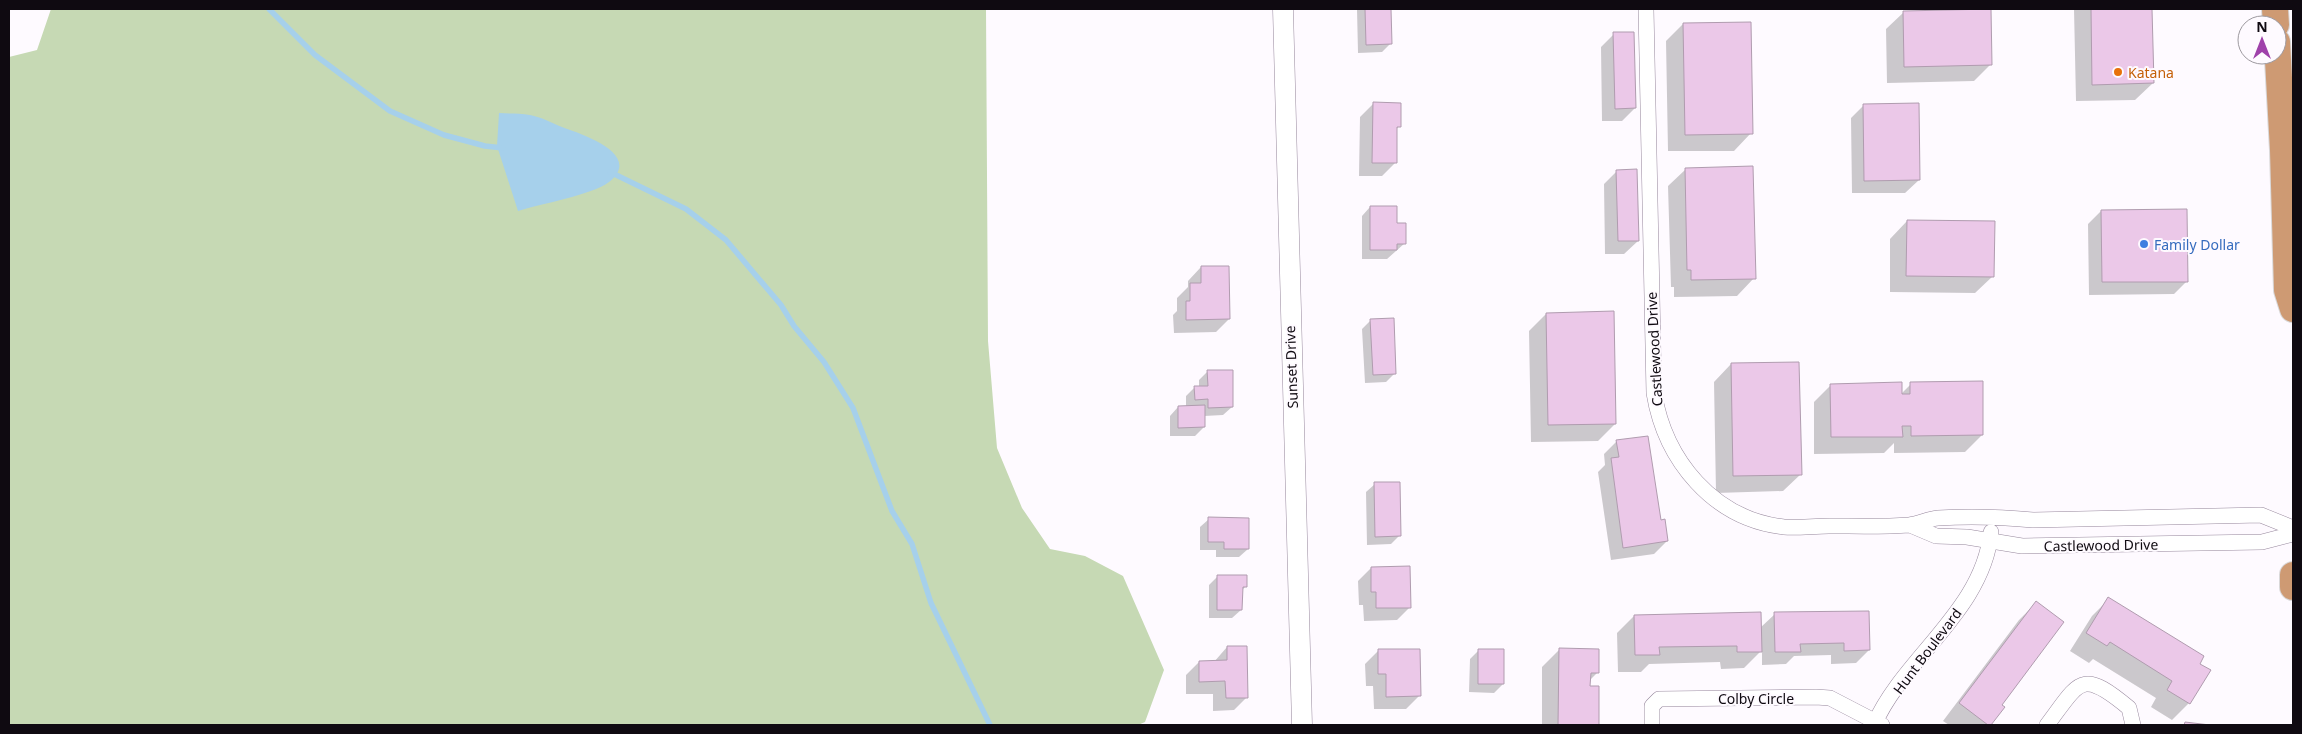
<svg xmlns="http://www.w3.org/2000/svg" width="2302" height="734" viewBox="0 0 2302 734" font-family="'Noto Sans',sans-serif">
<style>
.green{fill:#c6d9b4}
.water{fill:#a6d0eb}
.shadow{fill:#0003}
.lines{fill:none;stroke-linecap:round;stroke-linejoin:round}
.stream{stroke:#a6d0eb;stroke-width:5.5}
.building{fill:#ebc8e8;stroke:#b09caf}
.minor-casing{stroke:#97889d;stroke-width:16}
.tertiary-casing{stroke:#97889d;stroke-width:21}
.trunk-casing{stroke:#d9d8d9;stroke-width:28}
.minor{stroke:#fff;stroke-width:15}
.tertiary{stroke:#fff;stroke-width:20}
.trunk{stroke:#ce9a73;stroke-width:26}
.food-dot{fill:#e8710a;stroke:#fefaff;stroke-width:2}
.shop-dot{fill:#3f7fe0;stroke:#fefaff;stroke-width:2}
.labels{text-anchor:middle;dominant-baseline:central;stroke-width:4;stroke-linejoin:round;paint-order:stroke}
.food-label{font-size:14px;fill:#c56008;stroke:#fefaff;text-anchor:start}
.shop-label{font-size:14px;fill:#366cbe;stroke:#fefaff;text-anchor:start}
.street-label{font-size:14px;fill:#0f0a11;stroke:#fefaff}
</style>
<rect width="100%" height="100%" fill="#fefaff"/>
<!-- green -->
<path class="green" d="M51 9H986L988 341 997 448 1022 508 1050 549 1085 556 1123 576 1164 670 1145 722 1138 725H9V57L37 50Z"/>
<!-- water -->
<path class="water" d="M499 113C509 114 520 113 530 115 541 117 552 123 562 127 581 134 644 154 609 182 592 195 540 204 518 211L497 146Z"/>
<!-- shadow -->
<path class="shadow" d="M1357 9H1390L1391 43 1382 52 1358 53Z
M2074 9H2151L2153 83 2135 100 2076 101Z
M1904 12 1991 64 1974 81 1887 83 1886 29Z
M1683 24 1751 133 1734 151H1668L1666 41Z
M1614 34 1635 108 1622 121H1602L1601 47Z
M1373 104 1399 126 1396 130 1395 163 1382 176H1359L1360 117Z
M1864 105 1919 180 1905 193H1852L1851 118Z
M1686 169 1754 278 1737 296 1674 297V287H1671L1668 186Z
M1617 171 1638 241 1624 254H1605L1604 184Z
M1370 207 1405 243 1387 259H1362V216Z
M2101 211 2187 281 2174 294 2089 295 2088 224Z
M1907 221 1993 276 1975 293 1890 292V239Z
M1201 267 1229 319 1216 332 1174 333 1173 315 1177 311V298L1188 287V281Z
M1546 314 1615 424 1598 441 1531 442 1529 331Z
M1371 320 1395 373 1386 382 1365 383 1362 329Z
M1731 364 1801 474 1783 491 1716 493 1714 382Z
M1208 371 1232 407 1223 415 1204 416V427L1195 436H1170V416L1178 407H1186V396L1195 387H1199V380Z
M1911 384 1982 435 1965 452 1894 453V443L1884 453 1814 454V402L1831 385 1901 394Z
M1617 441 1660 522 1667 541 1654 554 1611 560 1598 472 1605 465 1604 454Z
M1375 484 1399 536 1391 544 1367 545 1366 492Z
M1209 519 1248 549 1239 557H1216V550H1200V527Z
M1371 568 1410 607 1397 620 1364 621 1363 605H1359L1358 581Z
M1218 576 1246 586 1241 591V610L1232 618H1209V585Z
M2109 599 2198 664 2189 703 2172 720 2151 707 2156 698 2093 659 2089 663 2070 651 2092 616Z
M2036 603 2000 705 2003 707 1989 725H1949L1943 721 2019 620Z
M1775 614 1869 650 1856 663 1831 664V655L1794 656 1786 664 1762 665V650L1744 668 1721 669 1720 662 1649 664 1641 672H1618L1617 633 1634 616 1760 628Z
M1227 647 1247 697 1234 710 1213 711V694H1186V675L1199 662H1214Z
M1479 650 1503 684 1494 693 1469 692 1470 659Z
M1559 650 1597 673 1589 681V687H1598V725H1542V667Z
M1378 651 1419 696 1406 709H1374L1373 686H1366L1365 664Z"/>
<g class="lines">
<!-- stream -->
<path class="stream" d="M269 9 315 55 390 111 444 135 485 146 503 148
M610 172 686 209 726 240 781 305 794 326 824 362 853 408 892 511 912 544 931 603 990 725"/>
</g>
<!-- building -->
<path class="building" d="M1365 9H1391L1392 44 1366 45Z
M1991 9 1992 65 1904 67 1903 11Z
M2091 9H2152L2154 83 2092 85Z
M1751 22 1753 134 1685 135 1683 23Z
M1613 32H1634L1636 108 1615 109Z
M1373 102 1401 103V127H1397V163H1372Z
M1919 103 1920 180 1864 181 1863 104Z
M1753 166 1756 279 1691 280V270H1687L1685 168Z
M1637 169 1639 241H1618L1616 170Z
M1370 206H1397V223H1406V244H1397V250H1370Z
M2187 209 2188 282H2102L2101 210Z
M1907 220 1995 221 1994 277 1906 276Z
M1201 266H1229L1230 319 1186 320V301H1190V283H1201Z
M1614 311 1616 424 1548 425 1546 313Z
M1394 318 1396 374 1373 375 1370 319Z
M1799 362 1802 475 1733 476 1731 363Z
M1207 370H1233V407L1208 408V399L1195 400 1194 386H1208Z
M1983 381V435L1911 436V426H1902L1903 437H1831L1830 384 1902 382V394H1910V382Z
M1205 405V427L1178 428V406Z
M1648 436 1661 520 1665 519 1668 541 1623 548 1611 458 1619 457 1616 440Z
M1374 482H1400L1401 536 1375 537Z
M1208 517 1249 518V549H1224V542H1208Z
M1410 566 1411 608H1376V592H1371V567Z
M1217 575H1247V587H1243L1242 610H1217Z
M2108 597 2204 656 2200 664 2211 670 2190 704 2167 690 2172 681 2110 642 2107 646 2086 633Z
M2036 601 2064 622 2002 705 2005 707 1991 725H1988L1959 703Z
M1869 611 1870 650 1844 651V643L1800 644 1801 652H1775L1774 612Z
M1761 612 1762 652H1737V646L1659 647 1660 655H1635L1634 615Z
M1227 646H1247L1248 698H1226L1225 681 1199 682V661L1227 660Z
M1559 648 1599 649V673H1591L1590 686H1599V725H1558Z
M1378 649H1420L1421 696 1386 697V674H1378Z
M1478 649H1504V684H1478Z
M2185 722 2210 725H2184Z"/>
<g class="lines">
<defs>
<path id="minor" d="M1646 9 1654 393C1665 460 1713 519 1784 527 1798 528 1814 526 1829 526 1855 526 1883 527 1909 525 1919 524 1928 519 1938 518 1969 516 2002 517 2033 520L2261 515 2293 528
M1910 525 1936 536 1967 537 2022 546 2262 542 2293 534
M1652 725V706L1659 699 1816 697 1830 698 1882 725
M1874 725C1903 658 1983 611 1991 532
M2047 725C2080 681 2081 668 2129 708L2133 725"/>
<path id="tertiary" d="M1283 9 1302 725"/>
<path id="trunk" d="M2275 9 2276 25
M2277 42 2283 150 2287 290 2293 309
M2293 575V587"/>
</defs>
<!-- minor casing -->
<use href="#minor" class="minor-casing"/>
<!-- tertiary casing -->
<use href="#tertiary" class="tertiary-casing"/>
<!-- trunk casing -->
<use href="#trunk" class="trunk-casing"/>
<!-- minor -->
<use href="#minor" class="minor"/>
<!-- tertiary -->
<use href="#tertiary" class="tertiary"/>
<!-- trunk -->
<use href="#trunk" class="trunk"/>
</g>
<!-- markers -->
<circle class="food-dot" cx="2118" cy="72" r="5"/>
<circle class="shop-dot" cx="2144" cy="244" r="5"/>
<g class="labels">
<!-- food labels -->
<g class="food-label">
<text x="2128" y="72">Katana</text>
</g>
<!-- shop labels -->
<g class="shop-label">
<text x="2154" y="244">Family Dollar</text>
</g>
<!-- street labels -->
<g class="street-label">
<text transform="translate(1654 349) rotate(-93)">Castlewood Drive</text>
<text transform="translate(1291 367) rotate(-92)">Sunset Drive</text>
<text transform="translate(2101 545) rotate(-1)">Castlewood Drive</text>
<text transform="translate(1927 651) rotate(-53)">Hunt Boulevard</text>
<text x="1756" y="698">Colby Circle</text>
</g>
</g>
<!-- border -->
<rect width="2302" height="734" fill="none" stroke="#0f0a11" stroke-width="20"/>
<!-- north arrow -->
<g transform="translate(2262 40)"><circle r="24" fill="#fefaff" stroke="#9e9aa0"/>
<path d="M0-4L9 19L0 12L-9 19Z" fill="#9f41aa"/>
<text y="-8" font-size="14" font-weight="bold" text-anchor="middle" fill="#0f0a11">N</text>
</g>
</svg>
